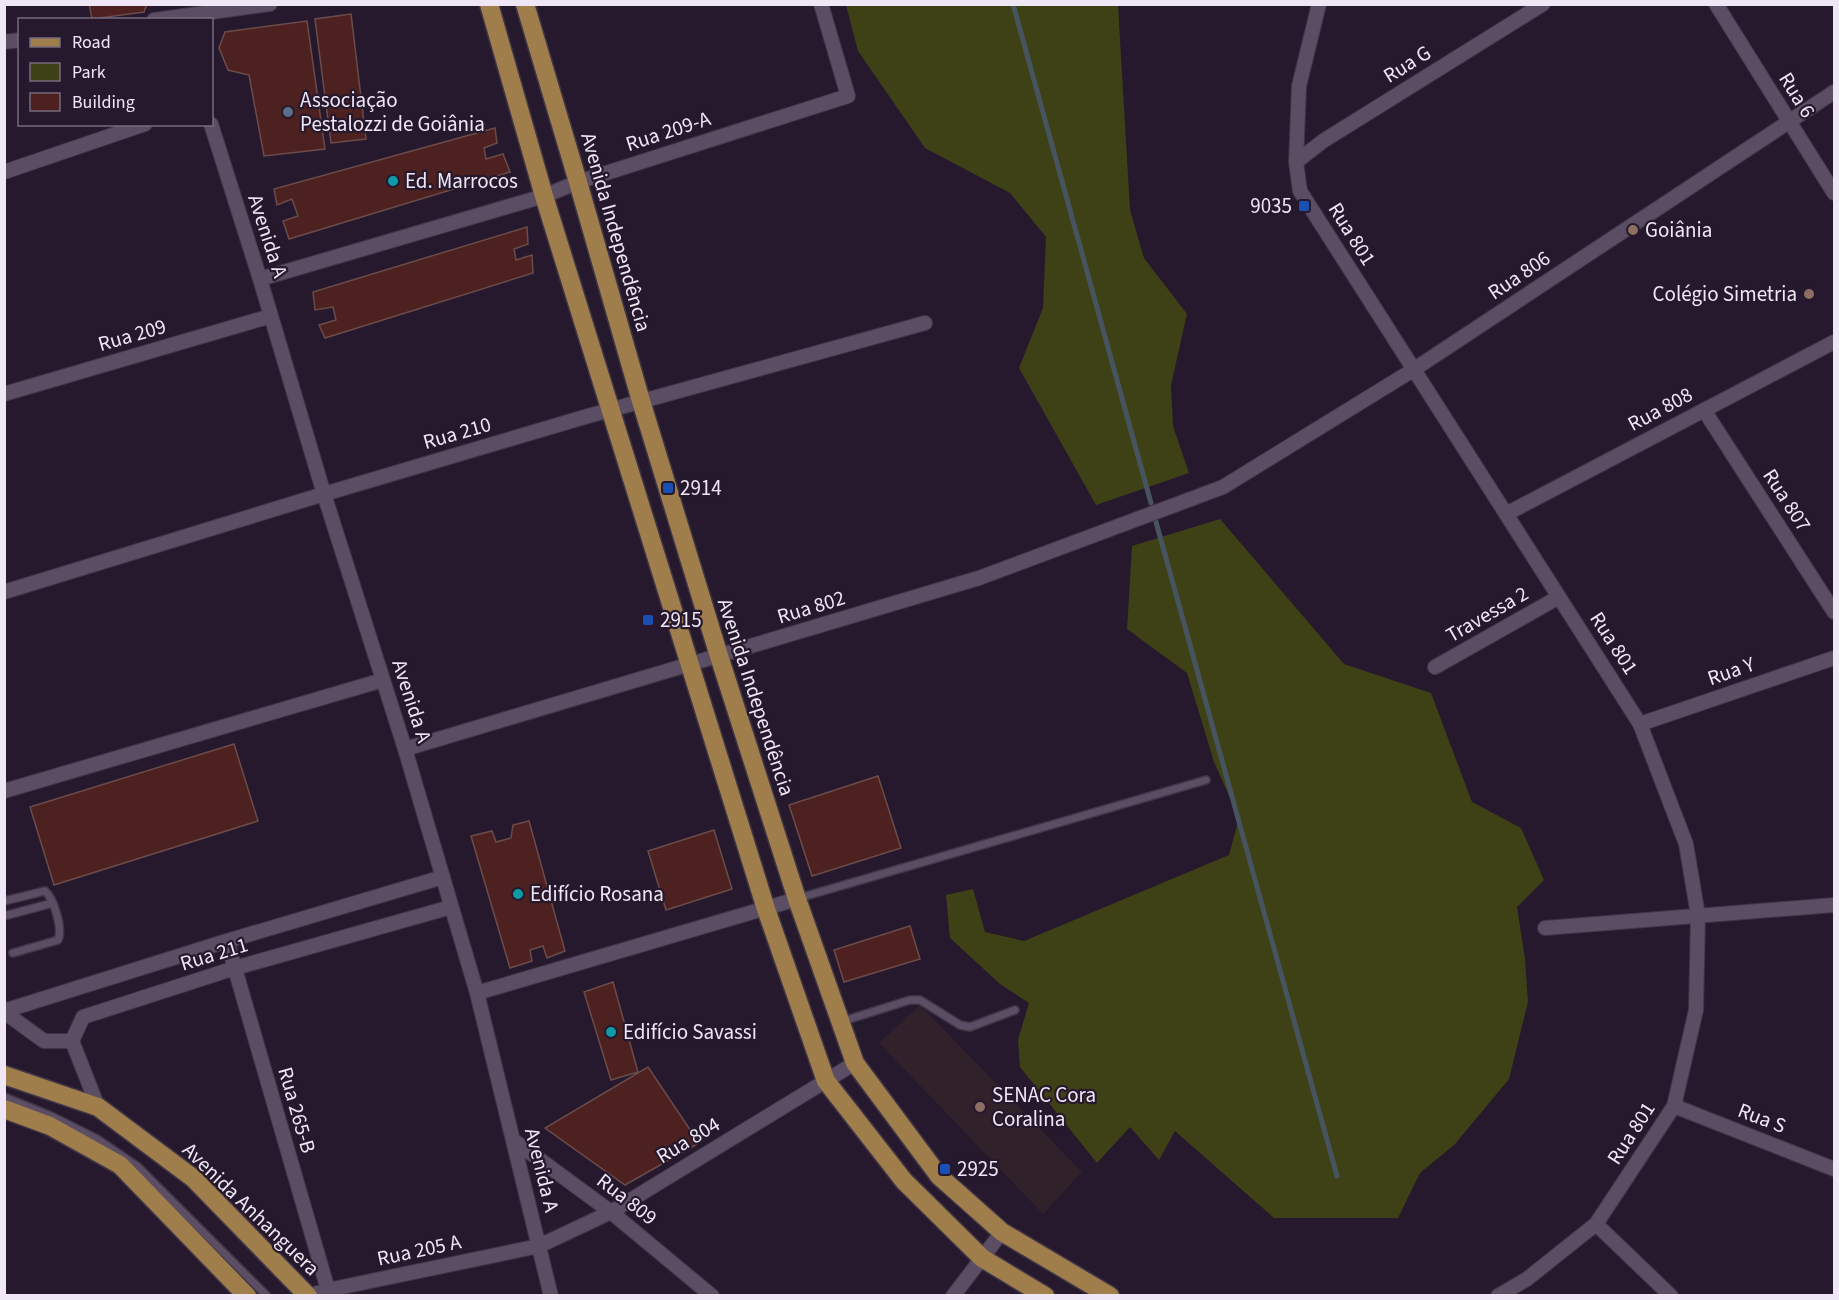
<svg xmlns="http://www.w3.org/2000/svg" width="1839" height="1300" viewBox="0 0 1839 1300" font-family="'Source Sans 3',sans-serif">
<style>
.education{fill:#31212a}
.green{fill:#3e4016}
.lines{fill:none;stroke-linecap:round;stroke-linejoin:round}
.stream{stroke:#485360;stroke-width:5}
.building{fill:#4d211f;stroke:#6b4c4a;stroke-width:1.5}
.service-casing{stroke:#403646;stroke-width:10}
.minor-casing{stroke:#403646;stroke-width:16}
.primary-casing{stroke:#403646;stroke-width:21}
.service{stroke:#5b4d64;stroke-width:7}
.minor{stroke:#5b4d64;stroke-width:14}
.primary{stroke:#9f7e4b;stroke-width:18}
.service-dot{fill:#5c6f8a;stroke:#26192d;stroke-width:2}
.culture-dot{fill:#0f9aa8;stroke:#26192d;stroke-width:2}
.transit-dot{fill:#1a4fb4;stroke:#26192d;stroke-width:2}
.education-dot{fill:#8d6e63;stroke:#26192d;stroke-width:2}
.labels{text-anchor:middle;dominant-baseline:central;stroke-width:4.5;stroke-linejoin:round;paint-order:stroke}
.street-label{font-size:21px;fill:#efe7f5;stroke:#26192d}
.poi-label{font-size:21px;fill:#efe7f5;stroke:#26192d;text-anchor:start}
</style>
<rect width="100%" height="100%" fill="#26192d"/>
<!-- education -->
<path class="education" d="M920 1005 1082 1172 1043 1214 879 1043Z"/>
<!-- green -->
<path class="green" d="M846 5H1118L1130 210 1144 258 1187 314 1171 385 1173 426 1189 473 1096 505 1019 368 1043 308 1046 237 1010 193 925 148 858 51Z
M1220 519 1344 664 1431 693 1472 802 1521 828 1544 880 1517 907 1525 959 1528 1002 1509 1079 1455 1144 1420 1173 1398 1218H1274L1175 1131 1159 1160 1130 1127 1097 1163 1020 1067 1018 1040 1029 1003 1000 984 950 938 946 895 973 889 985 932 1024 941 1229 855 1239 818 1214 762 1187 673 1127 629 1132 546Z"/>
<g class="lines">
<!-- stream -->
<path class="stream" d="M1013 4 1151 503
M1156 522 1337 1176"/>
</g>
<!-- building -->
<path class="building" d="M89 4H147L144 12 92 19Z
M351 14 366 139 331 143 315 19Z
M307 21 325 149 264 156 249 75 228 70 219 48 225 32Z
M495 128 497 143 484 148 486 159 503 154 510 172 289 239 283 221 298 216 292 199 277 205 274 189Z
M527 227 528 244 514 249 516 260 532 255 533 273 325 338 319 325 336 320 333 307 315 310 313 292Z
M234 744 258 821 54 885 30 807Z
M878 776 901 848 812 876 789 805Z
M529 821 565 951 547 958 543 946 530 950 532 961 510 968 471 836 492 831 496 842 511 838 513 825Z
M714 830 732 889 666 910 648 851Z
M910 926 920 959 844 982 834 950Z
M613 982 638 1072 611 1080 584 992Z
M648 1067 699 1143 625 1185 545 1128Z"/>
<g class="lines">
<defs>
<path id="service" d="M799 898 1206 780
M4 901 45 891C54 899 63 929 58 940L13 953
M4 916 53 903
M843 1021 910 1000H920L960 1025 970 1027 1015 1010
M4 1097 51 1116 97 1139 138 1167 267 1296"/>
<path id="minor" d="M1319 4 1299 86 1296 162 1300 191 1640 724 1686 844 1698 915 1696 1010 1674 1106 1596 1224 1527 1279 1498 1296
M1716 4 1834 193
M154 20 270 4
M4 42 20 40
M211 124 260 279 324 494 405 749 477 993 551 1296
M1296 162 1323 141 1543 4
M4 172 145 124
M260 279 544 196 578 182 848 96 821 4
M4 394 271 316
M1704 410 1834 612
M1506 514 1834 342
M4 592 324 494 588 416 925 323
M1435 667 1559 597
M1640 724 1834 658
M405 749 979 578 1223 487 1413 370 1834 92
M4 791 383 680
M1545 928 1834 905
M227 941 328 1290
M477 993 797 899
M4 1011 227 941 443 877
M4 1012 44 1041H72
M1674 1106 1834 1169
M98 1107 72 1041 83 1017 235 968 451 907
M513 1140 611 1212 712 1296
M1596 1224 1671 1296
M308 1296 328 1290 539 1246 611 1212 855 1063
M953 1296 1002 1232"/>
<path id="primary" d="M489 4 544 196 766 909 826 1081 904 1181 982 1258 1045 1296
M525 4 578 182 641 401 719 656 797 899 855 1063 939 1176 1002 1232 1110 1296
M4 1075 98 1107 193 1178 308 1296
M4 1109 50 1126 120 1165 247 1296"/>
</defs>
<!-- service casing -->
<use href="#service" class="service-casing"/>
<!-- minor casing -->
<use href="#minor" class="minor-casing"/>
<!-- primary casing -->
<use href="#primary" class="primary-casing"/>
<!-- service -->
<use href="#service" class="service"/>
<!-- minor -->
<use href="#minor" class="minor"/>
<!-- primary -->
<use href="#primary" class="primary"/>
</g>
<!-- markers -->
<circle class="service-dot" cx="288" cy="112" r="6"/>
<g class="culture-dot">
<circle cx="393" cy="181" r="6"/>
<circle cx="518" cy="894" r="6"/>
<circle cx="611" cy="1032" r="6"/>
</g>
<g class="transit-dot">
<rect x="1298" y="200" width="12" height="12" rx="3"/>
<rect x="662" y="482" width="12" height="12" rx="3"/>
<rect x="642" y="614" width="12" height="12" rx="3"/>
<rect x="939" y="1163" width="12" height="12" rx="3"/>
</g>
<g class="education-dot">
<circle cx="1633" cy="230" r="6"/>
<circle cx="1809" cy="294" r="6"/>
<circle cx="980" cy="1107" r="6"/>
</g>
<g class="labels">
<!-- street labels -->
<g class="street-label">
<text transform="translate(1407 64) rotate(-32)">Rua G</text>
<text transform="translate(1797 95) rotate(58)">Rua 6</text>
<text transform="translate(668 131) rotate(-18)">Rua 209-A</text>
<text transform="translate(616 232) rotate(74)">Avenida Independência</text>
<text transform="translate(1352 234) rotate(58)">Rua 801</text>
<text transform="translate(268 236) rotate(72)">Avenida A</text>
<text transform="translate(1519 275) rotate(-34)">Rua 806</text>
<text transform="translate(132 335) rotate(-16)">Rua 209</text>
<text transform="translate(1660 409) rotate(-28)">Rua 808</text>
<text transform="translate(457 433) rotate(-16)">Rua 210</text>
<text transform="translate(1787 500) rotate(57)">Rua 807</text>
<text transform="translate(811 607) rotate(-17)">Rua 802</text>
<text transform="translate(1487 614) rotate(-30)">Travessa 2</text>
<text transform="translate(1614 643) rotate(57)">Rua 801</text>
<text transform="translate(1731 671) rotate(-19)">Rua Y</text>
<text transform="translate(756 697) rotate(72)">Avenida Independência</text>
<text transform="translate(412 701) rotate(72)">Avenida A</text>
<text transform="translate(214 954) rotate(-17)">Rua 211</text>
<text transform="translate(297 1110) rotate(74)">Rua 265-B</text>
<text transform="translate(1762 1118) rotate(21)">Rua S</text>
<text transform="translate(1631 1133) rotate(-57)">Rua 801</text>
<text transform="translate(688 1140) rotate(-31)">Rua 804</text>
<text transform="translate(542 1170) rotate(76)">Avenida A</text>
<text transform="translate(627 1199) rotate(38)">Rua 809</text>
<text transform="translate(251 1209) rotate(44)">Avenida Anhanguera</text>
<text transform="translate(419 1250) rotate(-12)">Rua 205 A</text>
</g>
<!-- poi labels -->
<g class="poi-label">
<text x="300" y="100">Associação<tspan x="300" dy="24">Pestalozzi de Goiânia</tspan></text>
<text x="405" y="181">Ed. Marrocos</text>
<text x="1292" y="206" text-anchor="end">9035</text>
<text x="1645" y="230">Goiânia</text>
<text x="1797" y="294" text-anchor="end">Colégio Simetria</text>
<text x="680" y="488">2914</text>
<text x="660" y="620">2915</text>
<text x="530" y="894">Edifício Rosana</text>
<text x="623" y="1032">Edifício Savassi</text>
<text x="992" y="1095">SENAC Cora<tspan x="992" dy="24">Coralina</tspan></text>
<text x="957" y="1169">2925</text>
</g>
</g>
<!-- border -->
<rect width="1839" height="1300" fill="none" stroke="#efe7f5" stroke-width="12"/>
<!-- legend -->
<rect x="18" y="18" width="195" height="108" fill="#26192d" stroke="#766b7d" stroke-width="1.5"/>
<rect x="30" y="38" width="30" height="9" fill="#9f7e4b" stroke="#766b7d" stroke-width="1.5"/>
<text x="72" y="48" font-size="18" fill="#efe7f5">Road</text>
<rect x="30" y="63" width="30" height="18" fill="#3e4016" stroke="#766b7d" stroke-width="1.5"/>
<text x="72" y="78" font-size="18" fill="#efe7f5">Park</text>
<rect x="30" y="93" width="30" height="18" fill="#4d211f" stroke="#766b7d" stroke-width="1.5"/>
<text x="72" y="108" font-size="18" fill="#efe7f5">Building</text>
</svg>
